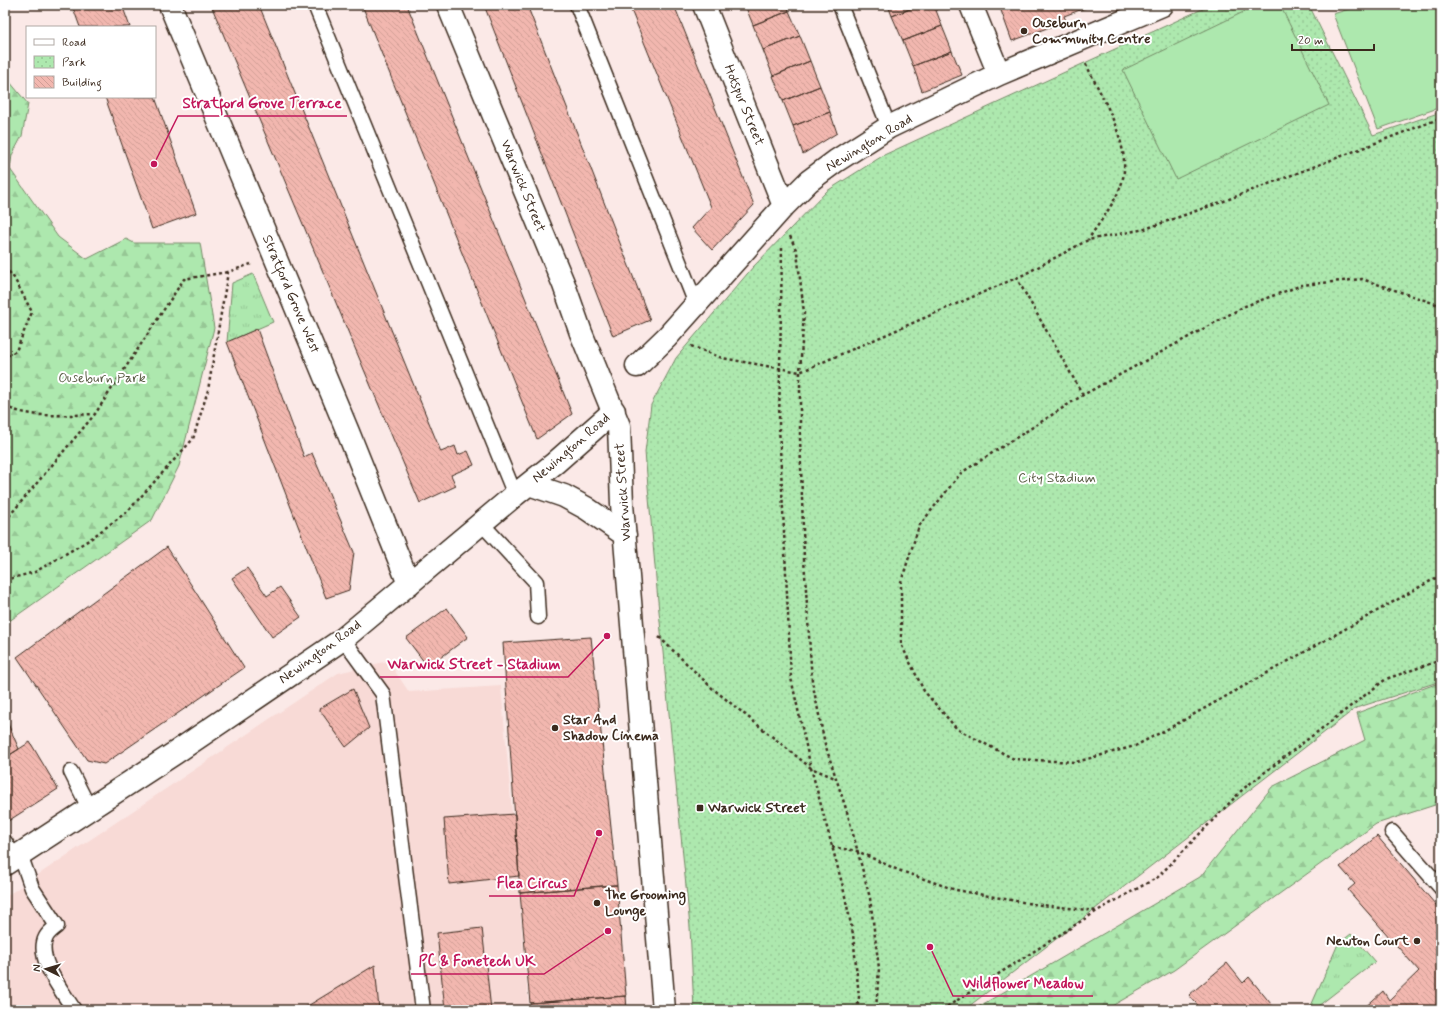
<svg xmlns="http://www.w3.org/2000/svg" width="1446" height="1015" viewBox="0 0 1446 1015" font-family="Mynerve,sans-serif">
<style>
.built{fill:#f8dad6}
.grass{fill:url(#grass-tufts);stroke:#748966}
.forest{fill:url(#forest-firs);stroke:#748966}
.park{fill:url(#park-dots);stroke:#748966}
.garden{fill:#ade8ae;stroke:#748966}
.building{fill:url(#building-back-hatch);stroke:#3b2a1e}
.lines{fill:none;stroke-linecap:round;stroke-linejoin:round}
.service-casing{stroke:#3b2a1e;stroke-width:17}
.minor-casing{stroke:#3b2a1e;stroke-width:25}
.path{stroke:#3b2a1e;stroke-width:2.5;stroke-dasharray:3 3;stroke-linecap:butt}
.service{stroke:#fff;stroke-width:14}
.minor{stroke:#fff;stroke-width:22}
.poi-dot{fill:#3b2a1e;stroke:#fff;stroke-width:1.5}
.labels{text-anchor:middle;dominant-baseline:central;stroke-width:4;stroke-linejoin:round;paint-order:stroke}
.poi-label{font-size:14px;font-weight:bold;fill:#3b2a1e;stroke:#fff;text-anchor:start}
.street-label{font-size:14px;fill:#3b2a1e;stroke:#fff}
.park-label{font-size:14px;fill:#585a42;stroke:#fff}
.leader{fill:none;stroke:#c2185b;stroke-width:1.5}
.callout-dot{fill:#c2185b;stroke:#fff;stroke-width:1.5}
.callout-label{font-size:15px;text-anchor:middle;font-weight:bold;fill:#c2185b;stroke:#fff;stroke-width:4;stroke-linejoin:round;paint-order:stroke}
</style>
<defs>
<pattern id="grass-tufts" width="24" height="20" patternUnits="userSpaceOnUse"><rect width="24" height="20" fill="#ade8ae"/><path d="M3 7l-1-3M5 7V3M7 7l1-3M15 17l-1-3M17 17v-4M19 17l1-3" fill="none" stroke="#96c795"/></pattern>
<pattern id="forest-firs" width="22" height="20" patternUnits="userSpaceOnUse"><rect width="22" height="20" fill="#ade8ae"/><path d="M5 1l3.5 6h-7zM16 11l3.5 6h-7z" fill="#96c795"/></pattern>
<pattern id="park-dots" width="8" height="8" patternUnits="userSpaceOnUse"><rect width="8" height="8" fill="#ade8ae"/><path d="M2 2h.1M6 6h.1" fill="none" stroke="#96c795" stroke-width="1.8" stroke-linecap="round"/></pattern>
<pattern id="building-back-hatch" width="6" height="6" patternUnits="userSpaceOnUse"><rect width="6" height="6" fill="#f2b7af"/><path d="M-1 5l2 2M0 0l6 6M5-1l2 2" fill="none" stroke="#d09e96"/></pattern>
</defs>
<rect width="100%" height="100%" fill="#fbe9e7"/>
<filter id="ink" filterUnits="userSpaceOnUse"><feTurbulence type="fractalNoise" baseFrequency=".025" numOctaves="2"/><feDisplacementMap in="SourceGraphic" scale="8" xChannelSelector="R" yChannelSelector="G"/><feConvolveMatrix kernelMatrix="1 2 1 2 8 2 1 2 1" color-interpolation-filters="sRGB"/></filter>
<g filter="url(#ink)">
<!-- built -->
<path class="built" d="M388 661 409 692 501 686 529 1010H5V897L338 673Z"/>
<!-- grass -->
<path class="grass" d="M253 274 273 322 227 342 232 283Z
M1351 934 1375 962 1313 1010 1311 1006 1338 944Z"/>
<!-- forest -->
<path class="forest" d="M5 76 28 104 22 136 12 155 10 169 58 237 87 259 126 239 134 243H200L214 328 179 466 152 520 5 624Z
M1441 682V803L1376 824 1174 970 1105 1010H973L1200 877 1272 787 1365 740 1357 713Z"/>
<!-- park -->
<path class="park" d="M1211 5H1309L1373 135 1441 112V681L1356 708 964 1010H694L690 927 658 601 645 452 651 405 676 358 753 267 827 191 884 155Z"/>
<!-- garden -->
<path class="garden" d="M1258 5H1280L1329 105 1176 179 1123 70Z
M1362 5H1441V107L1378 129 1333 14Z"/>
<!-- building -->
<path class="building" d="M72 5H122L130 27H80Z
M211 5H259L441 452 455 446 458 455 468 451 474 465 451 475 456 486 420 503Z
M362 5H407L572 414 537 439Z
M484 5H527L650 320 613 336Z
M629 5H674L754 205 712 250 692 228 711 207Z
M745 5H787L789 11 753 25Z
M888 5H920L892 16Z
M920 5H934L942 26 903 41 892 16Z
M999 5H1093L1064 16 1066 21 1012 41Z
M789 11 800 36 763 50 753 25Z
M942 26 952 51 913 66 903 41Z
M800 36 810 61 773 76 763 50Z
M952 51 962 75 922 91 913 66Z
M810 61 820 86 783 101 773 76Z
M820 86 830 112 793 126 783 101Z
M105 97H155L196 213 152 229Z
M830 112 837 133 803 154 793 126Z
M257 329 304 457 312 453 354 552 349 590 326 598 227 342Z
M167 547 244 668 104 764 87 760 17 657Z
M247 568 267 596 280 587 301 617 272 637 232 578Z
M447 608 468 637 428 667 406 638Z
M591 637 617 885 520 893 503 643Z
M353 689 369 728 346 747 319 709Z
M5 717 19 749 5 758Z
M30 742 58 789 5 823V758Z
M515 814 519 876 449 884 444 819Z
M1377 836 1441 911V1010H1362L1383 991 1389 1000 1419 971 1348 890 1355 884 1340 867Z
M612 885H617L626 996 530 1003 520 893Z
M482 928 491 1010H445L437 933Z
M1227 963 1243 983 1249 977 1276 1010H1202L1189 995Z
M375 965 379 1010H301Z
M626 996 627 1010H531L530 1003Z"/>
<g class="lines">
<defs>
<path id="service" d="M315 5 515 495
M577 5 696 304
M840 5 889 127
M481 523 536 582 538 617
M343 639 383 694 423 1010
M71 772 90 810
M1392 832 1441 888
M5 842 15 858
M20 854 32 888 57 926C53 929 48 933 46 937 35 958 63 992 74 1010"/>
<path id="minor" d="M170 5 348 432 409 584
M448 5 564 285 581 333 619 426 622 504 664 1010
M704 5 784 206
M971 5 999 74
M637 366 667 337 784 206 809 181 836 161 889 127 999 74 1162 5
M529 484 564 496 586 508 625 535
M5 864 175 753 343 639 515 495 555 463 614 411"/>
</defs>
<!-- service casing -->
<use href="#service" class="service-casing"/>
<!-- minor casing -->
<use href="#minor" class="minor-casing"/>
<!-- path -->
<path class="path" d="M1086 64C1102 98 1136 150 1120 188 1112 207 1099 223 1088 240
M790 236 797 252 804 313 800 372V437L804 559 812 681 825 744 848 815 870 898 879 968 876 1010
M782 248 779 426 791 678 811 768 843 887 853 934 859 997 857 1010
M5 267 14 278 32 312 16 351 5 357
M1016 277 1083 395
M1441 308 1439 305 1362 279 1302 285 1245 306 1083 395 961 473 919 526 901 582V644L924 691 957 729 1014 759 1076 762 1135 746 1175 725 1441 575
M691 346 722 358 800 372 1023 275 1088 240 1145 229 1224 201 1441 118
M5 406C29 419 68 415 95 414
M5 521 95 414 184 279 228 272
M5 580 35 572 89 540 128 511 193 439 208 390 228 272 251 264
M659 637 712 688 811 768 835 778
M832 847 857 851 898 870 956 890 1033 904 1096 911
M942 1010 1097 911 1158 877 1243 789 1386 679 1441 660"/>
<!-- service -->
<use href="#service" class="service"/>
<!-- minor -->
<use href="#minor" class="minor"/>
</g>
</g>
<!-- markers -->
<g class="poi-dot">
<circle cx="1024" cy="31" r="4"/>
<circle cx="555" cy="728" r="4"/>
<rect x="696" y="804" width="8" height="8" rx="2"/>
<circle cx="597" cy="903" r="4"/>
<circle cx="1417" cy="941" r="4"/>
</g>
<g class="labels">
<!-- poi labels -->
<g class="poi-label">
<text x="1032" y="23">Ouseburn<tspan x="1032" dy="16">Community Centre</tspan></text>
<text x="563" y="720">Star And<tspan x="563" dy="16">Shadow Cinema</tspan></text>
<text x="708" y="808">Warwick Street</text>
<text x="605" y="895">The Grooming<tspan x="605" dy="16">Lounge</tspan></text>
<text x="1409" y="941" text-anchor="end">Newton Court</text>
</g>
<!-- street labels -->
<g class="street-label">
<text transform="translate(744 105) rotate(68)">Hotspur Street</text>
<text transform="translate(869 143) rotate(-31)">Newington Road</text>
<text transform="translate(523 186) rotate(68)">Warwick Street</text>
<text transform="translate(291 294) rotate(67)">Stratford Grove West</text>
<text transform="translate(571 448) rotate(-41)">Newington Road</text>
<text transform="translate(623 492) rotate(-94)">Warwick Street</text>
<text transform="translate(320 652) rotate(-36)">Newington Road</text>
</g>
<!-- park labels -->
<g class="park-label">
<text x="102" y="378">Ouseburn Park</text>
<text x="1057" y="478">City Stadium</text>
</g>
</g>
<!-- callouts -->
<path class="leader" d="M154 164L178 116H347M607 636L568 677H380M599 833L574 896H489M608 931L544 974H411M930 947L953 996H1093"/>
<g class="callout-dot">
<circle cx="154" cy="164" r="4"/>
<circle cx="607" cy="636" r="4"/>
<circle cx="599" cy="833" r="4"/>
<circle cx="608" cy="931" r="4"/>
<circle cx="930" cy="947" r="4"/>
</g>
<g class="callout-label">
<text x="262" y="108">Stratford Grove Terrace</text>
<text x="474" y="669">Warwick Street - Stadium</text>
<text x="532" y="888">Flea Circus</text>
<text x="477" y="966">PC &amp; Fonetech UK</text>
<text x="1023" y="988">Wildflower Meadow</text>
</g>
<!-- margin -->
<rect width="1446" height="1015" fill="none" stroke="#fff" stroke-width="20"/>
<rect x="10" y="10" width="1426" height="995" fill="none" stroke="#3b2a1e" stroke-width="1.5" filter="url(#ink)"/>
<!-- legend -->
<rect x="26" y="26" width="130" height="72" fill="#ffffff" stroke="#b1aaa5"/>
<rect x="34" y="39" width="20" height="6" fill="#ffffff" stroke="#b1aaa5"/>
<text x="62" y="46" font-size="12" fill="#3b2a1e">Road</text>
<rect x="34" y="56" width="20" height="12" fill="url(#park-dots)" stroke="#b1aaa5"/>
<text x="62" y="66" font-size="12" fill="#3b2a1e">Park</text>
<rect x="34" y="76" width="20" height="12" fill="url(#building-back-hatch)" stroke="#b1aaa5"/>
<text x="62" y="86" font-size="12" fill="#3b2a1e">Building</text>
<!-- north arrow -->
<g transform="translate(46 969) rotate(275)" stroke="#ffffff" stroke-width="3" paint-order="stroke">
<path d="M0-3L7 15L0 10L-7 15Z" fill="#3b2a1e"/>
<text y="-6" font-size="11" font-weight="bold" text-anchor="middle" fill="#3b2a1e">N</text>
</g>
<!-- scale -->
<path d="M1292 44v6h82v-6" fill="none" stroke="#3b2a1e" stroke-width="2"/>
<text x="1298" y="44" font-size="12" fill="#3b2a1e" stroke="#ffffff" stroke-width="3" paint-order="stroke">20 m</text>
</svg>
